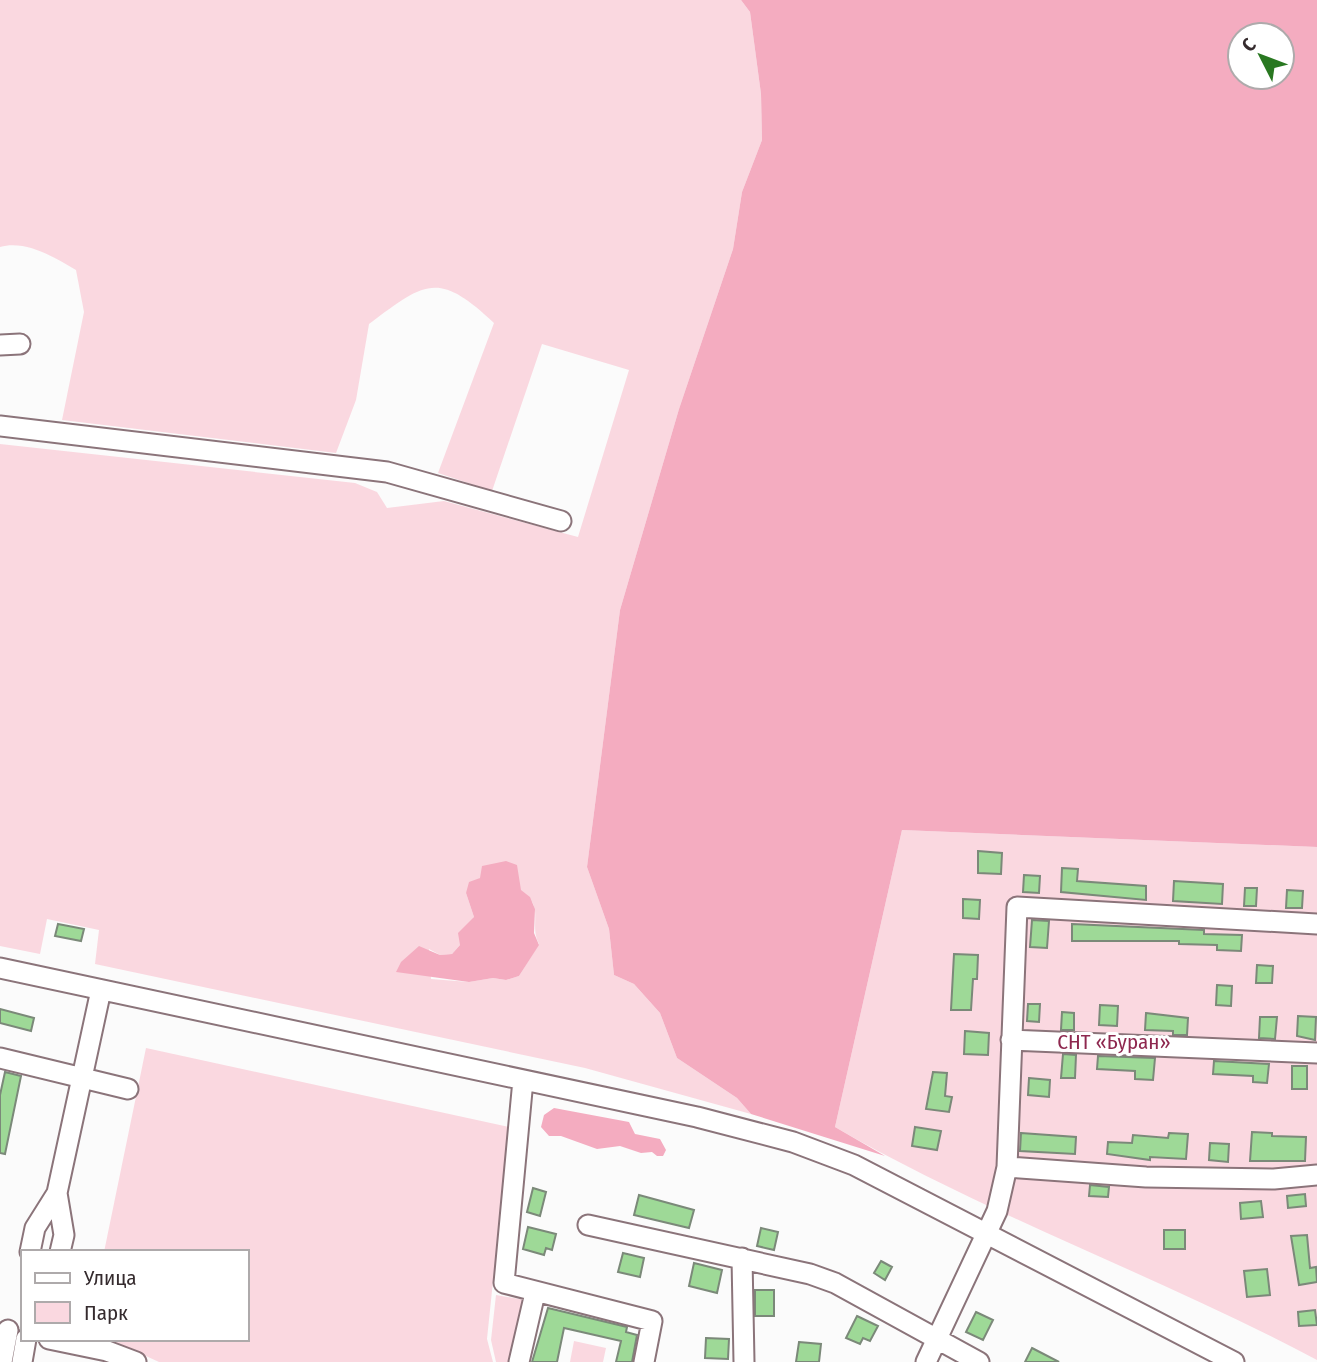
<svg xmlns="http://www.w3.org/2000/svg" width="1317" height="1362" viewBox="0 0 1317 1362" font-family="'Fira Sans Condensed',sans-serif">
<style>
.green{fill:#fad8e0;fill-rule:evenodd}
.forest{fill:#f4acc0;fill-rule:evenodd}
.building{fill:#9ed997;stroke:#7b8979;stroke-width:2}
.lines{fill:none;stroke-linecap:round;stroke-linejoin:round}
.minor-casing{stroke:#8b747a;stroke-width:23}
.minor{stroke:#fff;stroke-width:19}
.labels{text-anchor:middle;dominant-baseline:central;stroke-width:6;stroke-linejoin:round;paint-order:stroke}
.park-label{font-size:21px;fill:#8e284f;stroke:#fff}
</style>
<rect width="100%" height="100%" fill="#fbfbfb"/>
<!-- green -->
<path class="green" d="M0 0H741L750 12 761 94 762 140 742 192 733 249 679 409 620 610 587 867 609 929 614 975 634 984 660 1013 677 1058 737 1098 751 1114 585 1068 95 964 99 930 47 919 40 954 0 946V444L355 483 377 492 387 508 444 501 578 537 629 370 542 344 492 491 438 473 494 323C438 270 425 282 369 324L356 400 336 453 62 420 84 312 76 270C54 257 26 240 0 247ZM480 878C499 883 532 886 535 911 536 924 533 932 539 944L519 976 506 980 493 978 469 982 431 979 429 949 440 955 452 954 460 945 474 917 466 893Z
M902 830 1317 847V1360C1159 1276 989 1216 835 1127Z
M146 1048 509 1127 487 1339 493 1362H159L109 1339H247V1252H104Z
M496 1295 525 1300 511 1362H496L491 1340Z
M574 1341 606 1348 603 1362H570Z"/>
<!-- forest -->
<path class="forest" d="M741 0H1317V847L902 830 835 1127 885 1156 751 1114 737 1098 677 1058 660 1013 634 984 614 975 609 929 587 867 620 610 679 409 733 249 742 192 762 140 761 94 750 12ZM1240 35H1282V77H1240Z
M506 861 517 865 521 890 530 897 535 909 534 933 539 945 519 976 506 980 493 978 469 982 396 972 401 962 419 946 440 955 452 954 460 945 458 933 474 917 466 893 469 882 480 878 482 866Z
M554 1108 629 1122 635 1134 660 1139 666 1150 663 1156H657L652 1152 641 1153 620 1146 597 1149 561 1136H549L541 1127 544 1115Z"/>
<!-- building -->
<path class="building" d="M978 851 1002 853 1001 874 978 873Z
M1062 868 1078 869 1077 881 1146 886V900L1061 892Z
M1024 875 1040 876 1039 893 1023 892Z
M1174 881 1223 884 1222 904 1173 901Z
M1245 888H1257L1256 906H1244Z
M1287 890 1303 891 1302 908H1286Z
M963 899 980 900 979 919 963 918Z
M1032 920 1049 921 1047 948 1030 947Z
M58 924 84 929 81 941 55 936Z
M1072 924 1204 930V934L1242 935 1241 951 1217 950V945L1179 944V941H1072Z
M954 954 978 955 977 979H973L971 1010H951Z
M1257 965 1273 966 1272 983H1256Z
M1217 985 1232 986 1231 1006 1216 1005Z
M1028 1004H1040L1039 1022 1027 1021Z
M1100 1005 1118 1006 1117 1026 1099 1025Z
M0 1009 34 1018 31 1031 0 1023Z
M1062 1012 1074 1013V1030H1061Z
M1146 1013 1188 1018 1187 1035H1173V1031L1145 1030Z
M1298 1016 1316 1017 1315 1040 1297 1036Z
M1260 1017H1277L1275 1039 1259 1038Z
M965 1031 989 1033 988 1055 964 1054Z
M1063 1054 1076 1055 1075 1078H1061Z
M1098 1056 1155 1058 1153 1080 1135 1079V1071L1097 1069Z
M1214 1061 1269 1064 1267 1083 1253 1082V1076L1213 1074Z
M1292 1066H1307V1089H1292Z
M5 1072 21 1076 5 1154 0 1153V1095Z
M933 1072 947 1073 945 1096 952 1097 949 1112 926 1109Z
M1029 1078 1050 1080 1049 1097 1028 1095Z
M915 1127 941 1131 937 1150 912 1146Z
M1252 1132 1272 1133V1136L1306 1137 1305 1161H1250Z
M1021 1133 1076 1137 1075 1154 1020 1151Z
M1169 1133 1188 1134 1186 1159 1150 1157V1160L1107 1154 1108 1142 1132 1143 1133 1135 1168 1138Z
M1210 1143 1229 1144 1228 1162 1209 1160Z
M1090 1185 1109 1187 1108 1197 1089 1196Z
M533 1188 546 1192 540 1216 527 1212Z
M1305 1194 1306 1206 1288 1208 1287 1196Z
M639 1195 694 1210 689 1228 634 1215Z
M1261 1201 1263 1217 1241 1219 1240 1203Z
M528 1227 556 1234 552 1250 546 1248 544 1255 523 1249Z
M761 1228 778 1232 774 1250 757 1246Z
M1164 1230H1185V1249H1164Z
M1307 1235 1310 1268 1316 1267 1317 1282 1299 1285 1291 1236Z
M623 1253 644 1258 640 1277 618 1272Z
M881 1261 892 1267 885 1280 874 1273Z
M694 1263 722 1270 717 1293 689 1286Z
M1267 1269 1270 1295 1247 1297 1244 1271Z
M755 1290H774V1316H755Z
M548 1308 627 1327 626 1332 637 1335 632 1362H616L621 1341 564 1328 557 1362H532Z
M1315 1310 1317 1325 1299 1326 1298 1312Z
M976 1312 993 1320 983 1340 966 1332Z
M857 1316 878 1326 870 1341 863 1338 860 1344 846 1338Z
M706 1338 729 1339 728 1359 705 1358Z
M799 1342 821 1344 819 1362H796Z
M1032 1348 1059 1362H1025Z"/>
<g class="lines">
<defs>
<path id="minor" d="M0 345 20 344
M0 426 387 472 561 521
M0 968 697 1117 793 1142 854 1165 1234 1362
M1011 1040 1317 1053
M0 1058 128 1089
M523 1080 504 1283 652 1321 644 1362
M1007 1167 1146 1177 1274 1179 1317 1175
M57 1193 64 1235 60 1252
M588 1225 810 1274 835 1283 979 1362
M30 1252 35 1228 57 1193 101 990
M742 1258 744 1362
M49 1339 107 1351 136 1362
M2 1362 8 1330
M22 1362 26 1339
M519 1362 535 1293
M926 1362 997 1211 1007 1167 1017 907 1317 924"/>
</defs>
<!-- minor casing -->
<use href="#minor" class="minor-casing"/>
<!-- minor -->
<use href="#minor" class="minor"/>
</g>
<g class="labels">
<!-- park labels -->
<g class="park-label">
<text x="1114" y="1042">СНТ «Буран»</text>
</g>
</g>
<!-- legend -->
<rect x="21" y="1250" width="228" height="91" fill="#ffffff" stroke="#aeaaab" stroke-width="2"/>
<rect x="35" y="1273" width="35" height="10" fill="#ffffff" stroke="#aeaaab" stroke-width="2"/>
<text x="84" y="1285" font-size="21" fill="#352b2e">Улица</text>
<rect x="35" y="1302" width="35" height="21" fill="#fad8e0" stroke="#aeaaab" stroke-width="2"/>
<text x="84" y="1320" font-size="21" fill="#352b2e">Парк</text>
<!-- north arrow -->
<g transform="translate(1261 56) rotate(312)"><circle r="33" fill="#ffffff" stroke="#aeaaab" stroke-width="2"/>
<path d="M0-5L12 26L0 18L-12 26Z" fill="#297821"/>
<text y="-10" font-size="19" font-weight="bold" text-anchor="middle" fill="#352b2e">С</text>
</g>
</svg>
